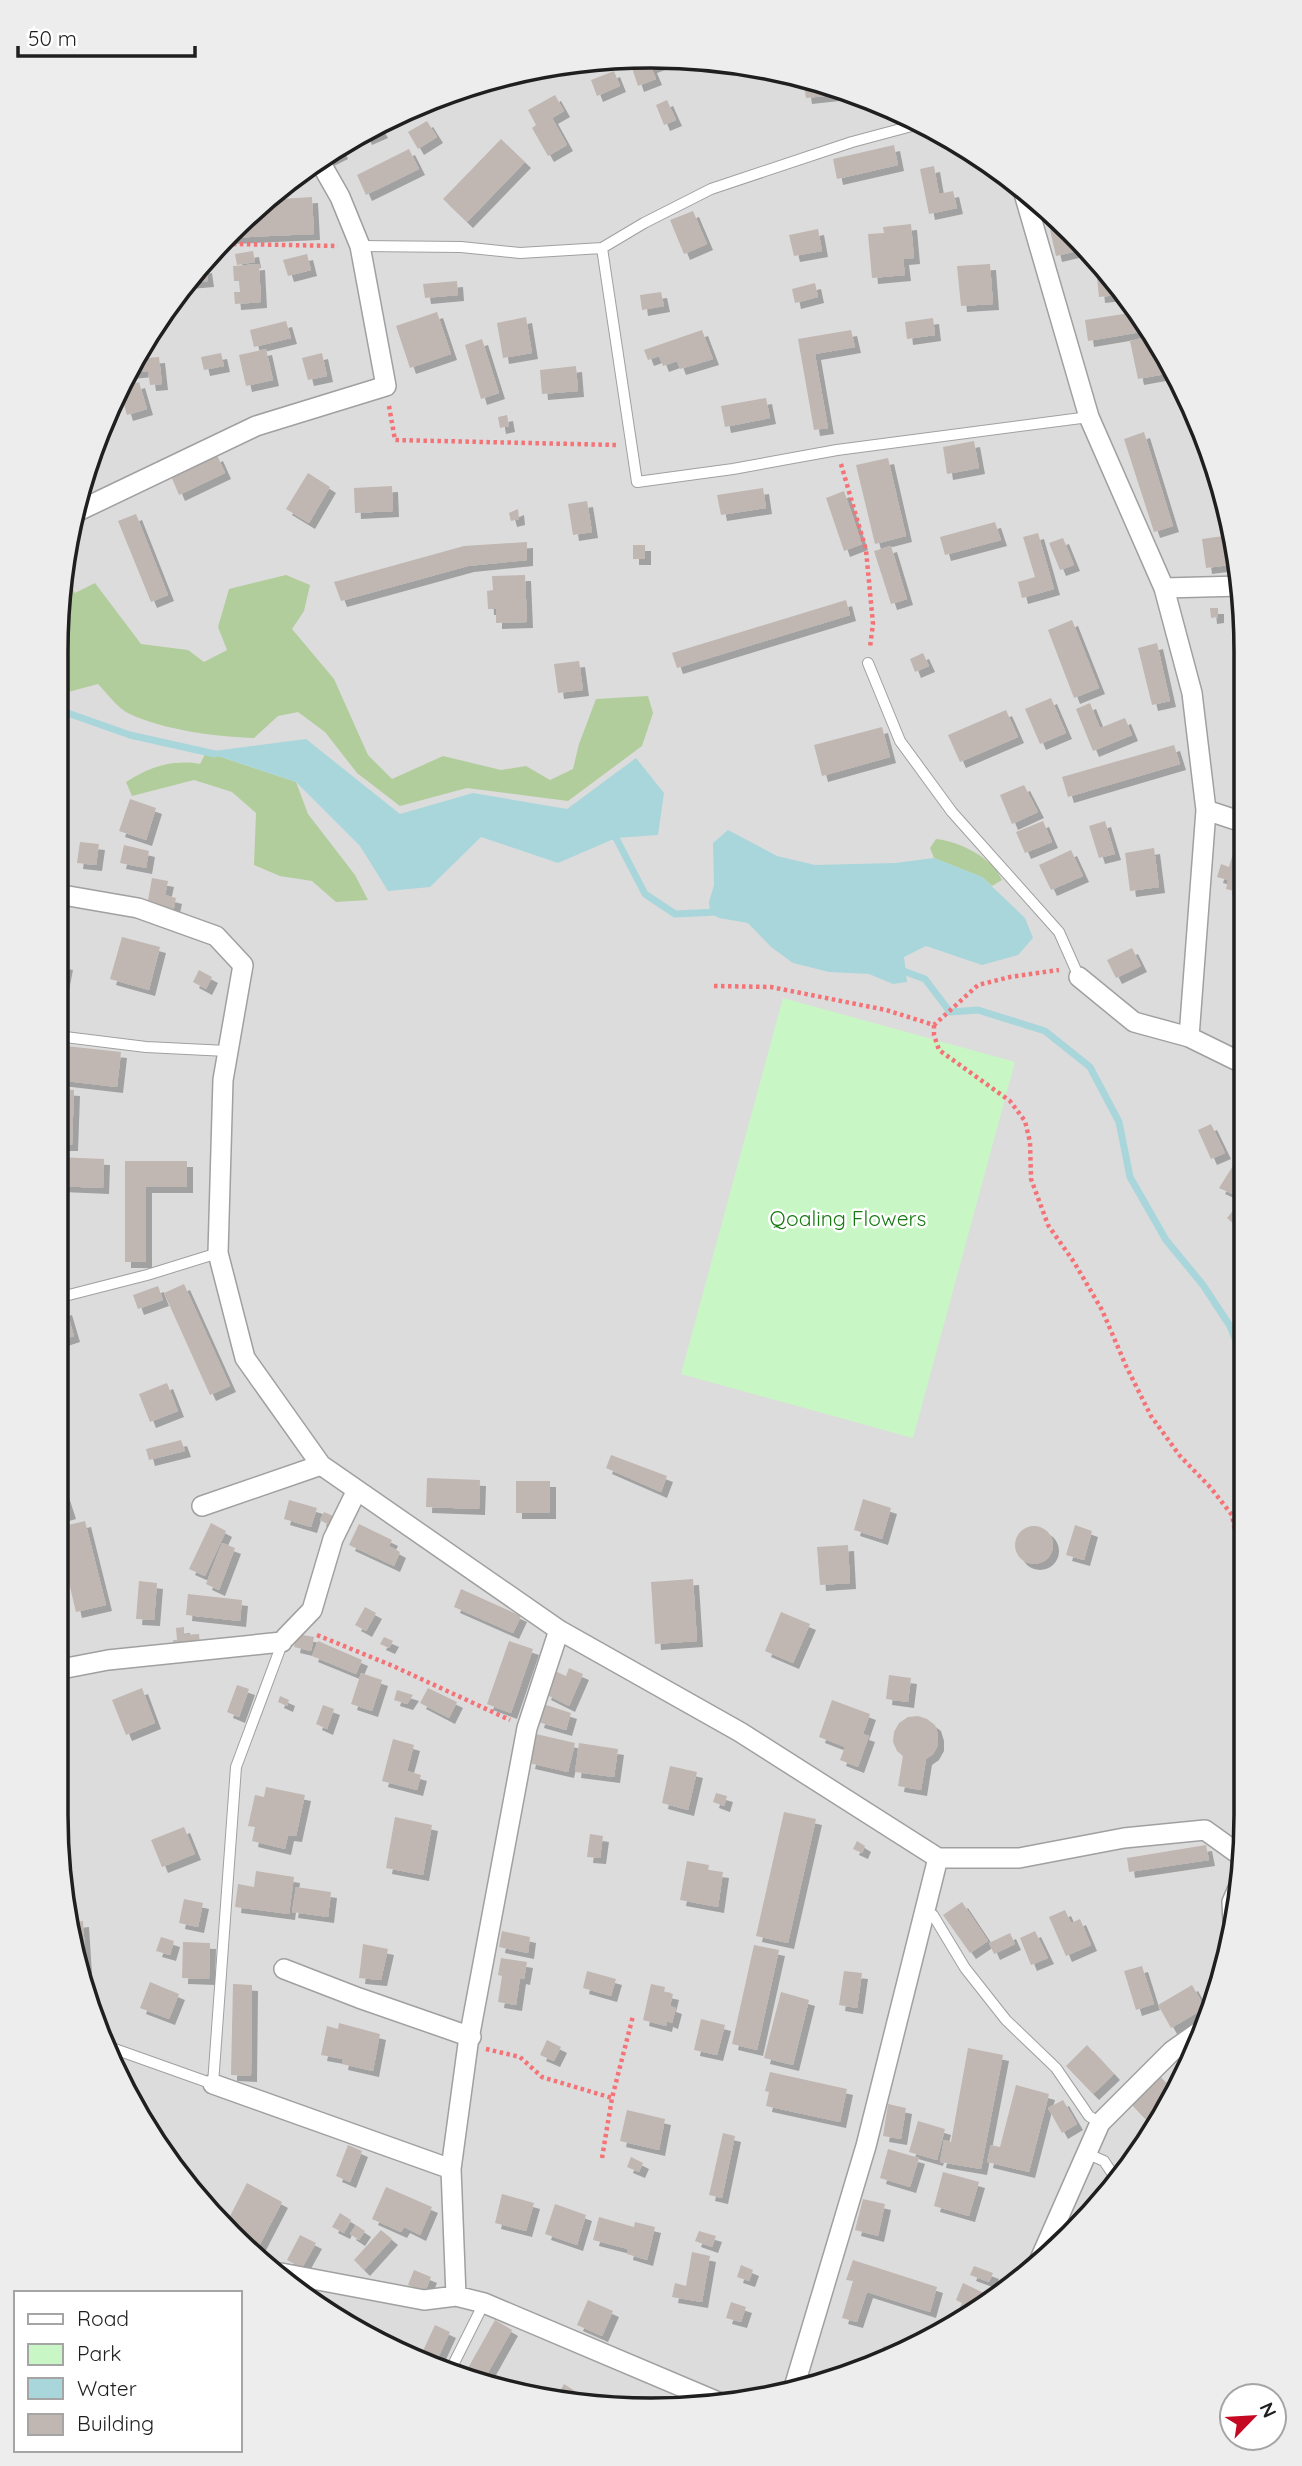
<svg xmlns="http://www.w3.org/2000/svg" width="1302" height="2466" viewBox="0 0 1302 2466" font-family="Quicksand,sans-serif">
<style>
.residential{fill:#dddcdc}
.forest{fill:#b1cd9c}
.park{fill:#c8f7c5}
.water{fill:#a8d6db}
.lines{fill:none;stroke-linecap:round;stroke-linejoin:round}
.stream{stroke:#a8d6db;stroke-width:7}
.building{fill:#c0b6b2;filter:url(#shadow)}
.lane-casing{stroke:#a0a0a0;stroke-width:12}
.street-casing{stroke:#a0a0a0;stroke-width:22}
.path{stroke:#f47377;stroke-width:4.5;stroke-dasharray:3.5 3.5;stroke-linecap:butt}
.lane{stroke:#fff;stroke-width:10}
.street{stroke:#fff;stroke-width:19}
.labels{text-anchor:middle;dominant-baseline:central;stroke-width:5;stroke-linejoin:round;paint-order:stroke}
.park-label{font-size:21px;fill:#167a11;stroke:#fff}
.rim{fill:none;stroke:#1f1f1f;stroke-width:3.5}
</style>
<defs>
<filter id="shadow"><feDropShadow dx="6" dy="6" stdDeviation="0" flood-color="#0004"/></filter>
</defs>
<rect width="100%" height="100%" fill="#efebe6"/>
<!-- residential -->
<path class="residential" d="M690 57 805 76 915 118 1043 203 1123 289 1201 424 1241 573 1245 1854 1226 1969 1184 2079 1123 2178 1044 2262 879 2365 690 2409 497 2390 321 2310 179 2178 88 2007 56 1815 57 612 76 497 118 387 179 288 259 203 354 136 460 87 574 61Z"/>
<!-- forest -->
<path class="forest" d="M64 574 75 593 95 583 141 644 188 650 204 662 227 650 218 627 229 589 286 575 310 585 304 611 292 629 334 679 368 755 392 779 443 756 501 770 526 766 550 780 573 769 579 744 596 699 648 696 653 713 642 746 568 801 467 788 400 806 357 773 325 732 298 712 278 716 254 738C218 737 163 730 130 714 118 709 107 693 98 684L57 695V612Z
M206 752 296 782 308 814 355 875 368 900 336 902 312 881 280 876 254 865 256 813 232 792 194 780 132 796 126 782C149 767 173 759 200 764Z
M936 839C959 841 993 858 1002 880L992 886 982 877 934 858 930 848Z"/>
<!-- park -->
<path class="park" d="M783 998 1015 1062 913 1438 681 1374Z"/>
<!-- water -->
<path class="water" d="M306 739 400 814 473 793 567 809 636 758 664 793 658 835 616 838 558 863 481 837 430 887 388 891 360 846 296 782 206 752Z
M728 830 777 856 815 865 895 863 934 858 982 877 1025 918 1033 938 1018 955 982 965 926 946 904 957 907 982 893 984 869 974 829 972 793 963 771 947 748 923 719 918 710 913 709 902 714 885 713 843Z"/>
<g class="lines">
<!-- stream -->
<path class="stream" d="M57 713 62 711 130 735 215 754
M610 833 616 838 645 894 675 914 717 912
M898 969 925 979 950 1012 978 1010 1045 1031 1090 1067 1119 1122 1130 1177 1166 1240 1203 1285 1230 1326 1243 1359"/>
</g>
<!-- building -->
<path class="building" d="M676 58 651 67 656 79 638 86 629 59Z
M614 71 620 86 597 96 591 80Z
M808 77 843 91V94L806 98 803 78Z
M555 95 564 111 552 118 567 145 548 156 532 128 536 125 528 110Z
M667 100 676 120 664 125 656 105Z
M427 121 437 137 418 149 408 132Z
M378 125 382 132 366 139 363 132Z
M501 139 525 162 467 222 443 199Z
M894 145 898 165 837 179 833 159Z
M339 146 342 153 328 160 326 156Z
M409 149 419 169 366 195 357 175Z
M934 166 939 194 953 191 957 208 929 214 920 169Z
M312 197 314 234 227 238 264 200Z
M693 211 707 244 684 254 670 220Z
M911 224 914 258 903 259 905 275 872 278 868 234 884 233 883 227Z
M1065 226 1086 249 1056 256 1050 230Z
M818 229 822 251 794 256 789 235Z
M253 251 255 262 237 265 235 254Z
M307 254 311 270 288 276 283 260Z
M259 264 261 302 235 304 234 292H240L239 281H234L233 266Z
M990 264 993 304 961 306 957 266Z
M206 267 208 281 184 283 199 268Z
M1111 276 1123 289 1126 294 1099 297 1097 277Z
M457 281 458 295 425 298 423 284Z
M815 283 818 297 795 303 792 289Z
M661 292 664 306 642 310 640 295Z
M437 312 451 354 410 368 396 326Z
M1136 312 1147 331 1088 341 1085 320Z
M526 317 532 353 503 358 497 323Z
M933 318 935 335 907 339 905 322Z
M286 321 291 338 254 347 250 330Z
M702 330 713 359 680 369 677 361 663 366 659 356 648 360 644 350Z
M851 330 855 347 815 354 828 428 814 430 798 339Z
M1150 336 1171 373 1138 379 1130 341Z
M482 339 499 393 481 399 465 345Z
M266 349 273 380 246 386 239 355Z
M221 353 224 366 204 370 201 357Z
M322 353 327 376 308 380 302 358Z
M159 357 162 384 150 385 148 371 126 373 135 359Z
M576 366 578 391 542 394 540 370Z
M139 382 147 409 127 415 119 388Z
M766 398 770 418 725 427 721 406Z
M507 415 509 426 500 428 498 417Z
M1144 432 1173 526 1154 532 1124 439Z
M974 441 979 468 947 474 943 447Z
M217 455 225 473 179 495 171 476Z
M888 458 906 536 875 544 856 465Z
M308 473 330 487 309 523 286 509Z
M392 486 393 511 355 513 354 488Z
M763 488 766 508 721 515 717 495Z
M844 491 862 544 844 551 826 498Z
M587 501 592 532 573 535 568 504Z
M518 509 519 519 511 521 509 513Z
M136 514 168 595 151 602 118 521Z
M995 522 1001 540 945 555 940 537Z
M1038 533 1054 589 1022 598 1018 582 1035 577 1023 537Z
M1231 535 1238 564 1206 568 1202 539Z
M1063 538 1074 565 1060 570 1049 543Z
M527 542V560L468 566 341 601 334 582 464 546Z
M633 545H645V559H633Z
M891 546 907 599 891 604 874 551Z
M525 575 527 622 496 623V609H488L487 591 493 590 492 576Z
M846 600 850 615 677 668 672 653Z
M1210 608H1218V617L1211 618Z
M1072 620 1099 688 1074 698 1048 630Z
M1157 643 1170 701 1152 705 1138 648Z
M923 653 929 666 915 672 910 659Z
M579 661 583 690 558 693 554 664Z
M1051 698 1066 733 1040 744 1025 709Z
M1090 703 1100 728 1125 718 1132 735 1093 751 1076 709Z
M1006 710 1018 737 960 762 948 735Z
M882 727 890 757 822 776 814 745Z
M1174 745 1180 764 1068 797 1062 777Z
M1024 785 1038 812 1012 824 1000 795Z
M130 799 156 808 146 840 119 831Z
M1043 821 1052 842 1025 853 1016 832Z
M1105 821 1115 854 1099 858 1089 826Z
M80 842 99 844 96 865 77 863Z
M124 845 149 851 146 868 120 863Z
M1154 848 1159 887 1130 891 1125 853Z
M1071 850 1083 876 1051 890 1039 865Z
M1234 850 1242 853V893L1226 889 1228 880 1217 877 1221 864 1229 867Z
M152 878 168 881 165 895 176 898 173 912 147 906Z
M122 937 160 947 149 990 110 979Z
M1132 948 1141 966 1116 978 1107 960Z
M1241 952H1242V981L1235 979Z
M57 962 67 964 58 1010H57Z
M199 970 212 977 206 989 193 982Z
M57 1045 121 1052 117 1087 57 1080Z
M57 1089 74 1090 72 1145H57Z
M1211 1124 1225 1153 1211 1159 1198 1130Z
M1243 1150V1187L1237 1196 1219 1188Z
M57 1157 104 1159 103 1188 57 1186Z
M125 1161H187V1187H146V1262H125Z
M1235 1208 1243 1214V1232L1227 1218Z
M184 1284 230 1386 210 1395 164 1293Z
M158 1286 163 1300 138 1309 133 1295Z
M66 1309 74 1336 56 1342 57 1312Z
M167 1383 178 1411 150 1422 139 1394Z
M181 1440 185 1451 149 1460 146 1449Z
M611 1455 667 1476 661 1492 606 1468Z
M56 1470 70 1513 56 1517Z
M427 1478 480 1480 479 1509 426 1507Z
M516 1481H550V1513H516Z
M863 1499 891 1508 882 1539 854 1530Z
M289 1500 317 1508 311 1527 284 1519Z
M324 1512 333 1516 329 1525 320 1520Z
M85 1521 106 1605 76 1612 56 1528Z
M211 1523 226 1531 205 1576 189 1569Z
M359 1524 392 1540 389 1546 400 1552 394 1566 349 1545Z
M1075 1525 1092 1531 1084 1560 1066 1555Z
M1015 1545a19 19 0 1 1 38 0a19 19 0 1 1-38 0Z
M222 1543 235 1548 219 1590 206 1584Z
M848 1545 850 1583 820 1585 817 1547Z
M693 1579 697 1641 655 1644 651 1582Z
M139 1581 157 1583 154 1620 136 1619Z
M461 1589 521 1616 513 1633 454 1607Z
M188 1594 242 1600 240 1621 186 1615Z
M365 1607 376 1613 366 1631 355 1625Z
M781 1612 810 1624 793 1663 765 1651Z
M184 1627V1635L199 1634 200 1646 174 1648 173 1640H177L176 1628Z
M297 1634 314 1637 311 1651 294 1647Z
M384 1637 393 1641 389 1648 380 1644Z
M318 1641 362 1660 356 1674 312 1656Z
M509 1641 533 1649 511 1713 487 1704Z
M569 1668 583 1674 569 1706 545 1694 555 1671 566 1676Z
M361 1673 382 1680 372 1711 351 1704Z
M889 1675 911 1678 908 1702 886 1699Z
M237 1685 249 1689 239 1717 227 1712Z
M142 1688 155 1723 126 1735 112 1700Z
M428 1688 457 1702 449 1718 420 1703Z
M397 1690 413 1695 407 1704 394 1700Z
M280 1696 289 1700 287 1706 278 1702Z
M832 1700 870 1714 863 1734 869 1736 858 1767 840 1760 845 1747 819 1737Z
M543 1704 571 1713 566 1730 538 1722Z
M323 1705 334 1709 327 1729 316 1724Z
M918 1716 927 1719 935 1725 938 1735V1745L933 1754 926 1759 921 1790 898 1786 903 1756 897 1751 893 1742 894 1732 899 1723 908 1717Z
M536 1734 575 1743 568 1772 529 1763Z
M393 1739 414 1745 407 1771 421 1775 417 1790 382 1781Z
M579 1743 618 1749 614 1777 575 1772Z
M670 1766 697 1772 688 1810 662 1803Z
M56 1771 62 1788 56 1790Z
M266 1787 305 1795 296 1836 288 1835 285 1849 252 1841 255 1827 248 1826 255 1795 264 1797Z
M1238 1792H1245V1810H1237Z
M716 1793 727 1796 724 1806 713 1802Z
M784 1812 816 1819 788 1943 756 1936Z
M395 1817 432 1825 423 1875 386 1868Z
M184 1827 195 1854 162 1867 151 1840Z
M590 1834 603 1836 600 1858 587 1857Z
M857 1841 865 1846 862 1853 853 1849Z
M1206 1845 1209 1860 1129 1872 1127 1858Z
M687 1861 709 1865 708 1870 723 1872 718 1907 680 1900Z
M256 1871 294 1877 289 1914 235 1907 238 1884 254 1887Z
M296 1887 331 1892 328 1917 292 1912Z
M184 1899 203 1903 198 1927 179 1923Z
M962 1902 988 1941 970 1953 943 1915Z
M1065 1910 1071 1923 1080 1919 1091 1945 1066 1956 1049 1917Z
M83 1921 86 1968 81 1969 74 1922Z
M502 1931 530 1937 528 1953 499 1947Z
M1035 1931 1048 1958 1031 1965 1020 1938Z
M1010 1933 1015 1944 994 1954 989 1943Z
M161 1937 174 1941 170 1955 156 1951Z
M183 1942 210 1943 209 1979 182 1978Z
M363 1944 388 1949 381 1980 359 1978Z
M754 1945 779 1950 757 2050 732 2044Z
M501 1958 527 1962 524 1979 520 1978 516 2005 498 2002 502 1976 498 1975Z
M1142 1966 1154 2004 1136 2010 1124 1971Z
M587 1971 616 1979 611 1996 583 1988Z
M844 1971 862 1973 857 2008 839 2005Z
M150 1982 179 1994 169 2019 140 2008Z
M233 1984 252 1985 251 2076 231 2075Z
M651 1984 665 1987 664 1992 673 1994 670 2006 676 2008 672 2023 667 2021 666 2026 643 2020Z
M1192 1985 1205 2008 1171 2028 1158 2005Z
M781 1992 809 2000 793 2065 764 2058Z
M701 2019 725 2025 717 2055 694 2050Z
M339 2023 380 2034 373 2071 342 2064 343 2059 321 2055 327 2026 338 2029Z
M547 2040 561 2047 554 2061 540 2055Z
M1087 2045 1114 2074 1093 2094 1066 2066Z
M968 2048 1003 2055 981 2169 940 2162 944 2140 951 2142Z
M1191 2060 1186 2074 1181 2068Z
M770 2072 847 2089 840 2122 766 2106 769 2092 765 2091Z
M1160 2076 1175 2093 1161 2106 1165 2110 1151 2125 1130 2103Z
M1016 2085 1049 2094 1029 2172 987 2162 991 2145 1000 2147Z
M1063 2100 1077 2124 1062 2133 1048 2108Z
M888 2104 906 2108 901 2139 883 2136Z
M627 2110 665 2119 659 2150 620 2141Z
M918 2121 945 2129 937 2160 909 2152Z
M723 2133 735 2136 722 2198 709 2195Z
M348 2145 362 2151 350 2182 336 2176Z
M888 2149 919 2158 910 2187 880 2178Z
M631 2157 643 2163 639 2172 627 2167Z
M943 2172 979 2182 969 2216 934 2206Z
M247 2183 282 2202 257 2250 227 2222Z
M386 2187 432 2207 420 2235 404 2227 401 2232 372 2219Z
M502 2194 534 2203 526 2231 495 2223Z
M863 2199 885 2204 878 2236 855 2230Z
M555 2204 586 2215 577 2245 545 2234Z
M340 2213 351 2220 344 2233 332 2227Z
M599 2217 634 2227 635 2222 655 2227 647 2260 627 2254 628 2249 593 2240Z
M356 2225 365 2231 359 2240 350 2234Z
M381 2230 392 2239 364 2270 354 2260Z
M699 2231 716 2236 712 2247 695 2241Z
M300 2235 316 2243 302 2268 287 2260Z
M692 2252 710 2256 702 2302 672 2297 675 2283 686 2286Z
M853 2260 937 2287 930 2312 867 2292 857 2322 842 2318 853 2281 846 2280Z
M741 2265 753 2270 749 2281 737 2277Z
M974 2266 993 2273 989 2282 970 2275Z
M414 2270 431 2277 425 2292 408 2285Z
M963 2283 990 2296 956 2317 962 2303 956 2300Z
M588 2300 613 2311 602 2336 577 2325Z
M731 2302 746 2307 741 2322 726 2318Z
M495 2320 512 2330 485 2378 468 2368Z
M435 2325 450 2332 436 2362 421 2355Z
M884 2346 899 2352 877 2365Z
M564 2384 578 2393 575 2397 557 2396Z"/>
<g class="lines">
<defs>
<path id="lane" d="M1031 211 1047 208
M360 246 461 247 520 253 602 248 644 223 711 189 852 142 923 123
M602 248 637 482 733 469 837 450 1089 417
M868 663 900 741 952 812 1059 932 1079 977
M57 1036 146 1047 227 1051
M57 1298 147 1275 218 1253
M925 1918 933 1915 965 1968 1006 2020 1056 2068 1089 2116 1100 2123
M109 2047 213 2084 236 1767 283 1641
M1088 2154 1104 2161 1118 2182
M451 2369 484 2303"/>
<path id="street" d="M1023 190 1089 417 1164 588 1192 693 1206 810 1189 1037
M74 513 256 426 386 386 360 246 340 197 319 160
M1164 588 1241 586
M1206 810 1242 822
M57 894 138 908 216 936 243 965 223 1080 218 1253 245 1358 321 1465 559 1630 740 1732 938 1858H1019L1124 1838 1205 1830 1244 1858
M1079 977 1134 1022 1189 1037 1242 1063
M202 1506 321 1465
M285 1638 312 1610 333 1539 357 1490
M56 1670 108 1660 282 1642
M1233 1922 1232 1902 1239 1886
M284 1969 359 1998 471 2037
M213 2084 451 2169
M1037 2266 1100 2123 1172 2051 1203 2029
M281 2273 424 2300 456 2296 484 2303 718 2402
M456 2296 451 2169 468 2044 527 1728 559 1630
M795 2384 866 2146 938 1858"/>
</defs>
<!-- lane casing -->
<use href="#lane" class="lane-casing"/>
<!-- street casing -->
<use href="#street" class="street-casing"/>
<!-- path -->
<path class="path" d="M219 246 234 244 338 246
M389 406 395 440 617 445
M841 464 866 550 873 624 870 647
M714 986 771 987 886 1010 934 1025 978 985 1010 977 1059 970
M934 1025V1035L939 1050 1010 1101 1025 1121 1030 1142 1031 1179 1048 1225 1074 1262 1102 1310 1126 1366 1151 1416 1180 1456 1211 1488 1232 1515 1240 1559 1238 1599 1244 1697
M317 1635 393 1666 510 1720
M486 2049 520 2057 542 2077 612 2098
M602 2158 612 2098 633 2016"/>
<!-- lane -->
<use href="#lane" class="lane"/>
<!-- street -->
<use href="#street" class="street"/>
</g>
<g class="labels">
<!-- park labels -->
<g class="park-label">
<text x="848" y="1218">Qoaling Flowers</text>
</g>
</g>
<!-- crop -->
<path d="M0 0H1302V2466H0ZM651 68H651A583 583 0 0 1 1234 651V1815A583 583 0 0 1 651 2398H651A583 583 0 0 1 68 1815V651A583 583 0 0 1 651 68Z" fill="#ededed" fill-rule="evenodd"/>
<path class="rim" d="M651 68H651A583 583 0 0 1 1234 651V1815A583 583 0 0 1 651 2398H651A583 583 0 0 1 68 1815V651A583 583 0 0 1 651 68Z"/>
<!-- legend -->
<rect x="14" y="2291" width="228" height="161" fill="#ffffff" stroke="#a5a5a5" stroke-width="2"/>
<rect x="28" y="2314" width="35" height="10" fill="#ffffff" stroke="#a5a5a5" stroke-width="2"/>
<text x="77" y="2326" font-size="21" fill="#1f1f1f">Road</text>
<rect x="28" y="2344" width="35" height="21" fill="#c8f7c5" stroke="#a5a5a5" stroke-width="2"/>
<text x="77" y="2361" font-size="21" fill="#1f1f1f">Park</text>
<rect x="28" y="2378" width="35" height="21" fill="#a8d6db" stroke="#a5a5a5" stroke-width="2"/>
<text x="77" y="2396" font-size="21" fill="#1f1f1f">Water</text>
<rect x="28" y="2414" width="35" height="21" fill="#c0b6b2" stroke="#a5a5a5" stroke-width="2"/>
<text x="77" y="2431" font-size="21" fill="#1f1f1f">Building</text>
<!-- north arrow -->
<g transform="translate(1253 2417) rotate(65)"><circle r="33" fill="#ffffff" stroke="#a5a5a5" stroke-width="2"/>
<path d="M0-5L12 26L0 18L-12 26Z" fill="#c50922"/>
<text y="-10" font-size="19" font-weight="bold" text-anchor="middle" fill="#1f1f1f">N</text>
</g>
<!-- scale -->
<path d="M18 46v10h177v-10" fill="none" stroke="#1f1f1f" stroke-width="3.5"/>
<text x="28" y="46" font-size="21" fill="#1f1f1f" stroke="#ffffff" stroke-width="5" paint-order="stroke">50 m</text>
</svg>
